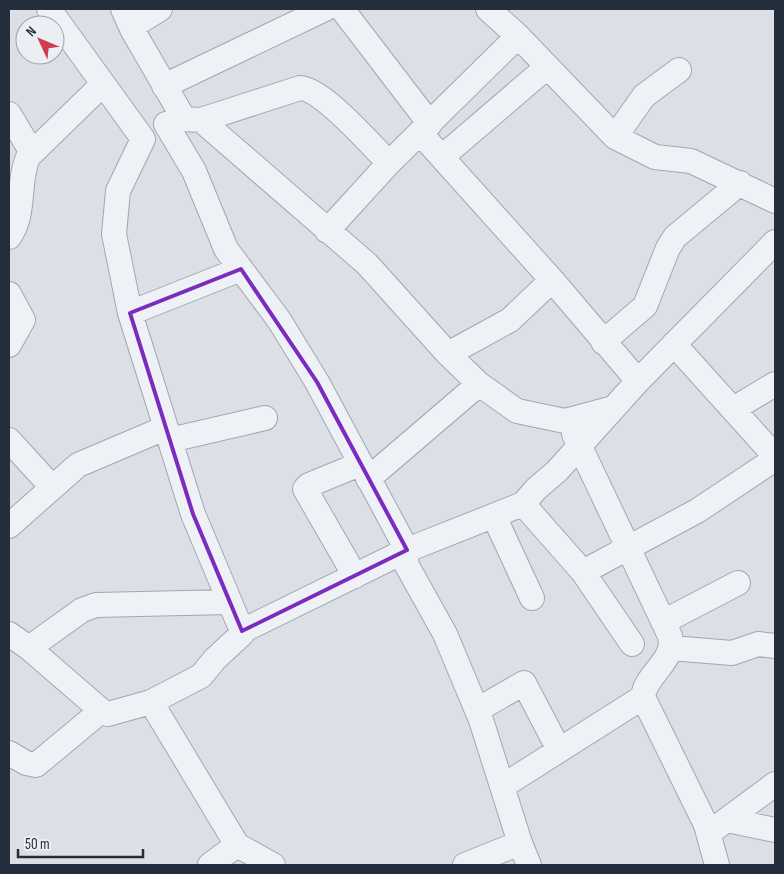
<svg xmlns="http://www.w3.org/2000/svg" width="784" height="874" viewBox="0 0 784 874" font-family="'Sofia Sans Condensed',sans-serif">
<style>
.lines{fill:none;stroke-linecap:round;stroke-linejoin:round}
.minor-casing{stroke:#a1a7b0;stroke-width:26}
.minor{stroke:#eef1f5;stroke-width:24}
.marked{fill:none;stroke:#7b2cbf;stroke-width:4;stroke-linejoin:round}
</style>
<rect width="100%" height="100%" fill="#dce0e6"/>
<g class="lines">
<defs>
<path id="minor" d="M49 9 143 139 118 191 114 234 130 313 193 514 242 631V634L215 659 201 676 151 702 237 845 273 865
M123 9 133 31 184 119 166 124 194 171 226 249 279 320 317 382 407 550 406 564 445 634 481 720 520 843 529 865
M342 9 430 124
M488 9 518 36 615 137 655 157 691 161 775 201
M131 27 160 9
M164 86 325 9
M9 114 31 151
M184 119 201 120 367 264 448 354 479 384 517 411 565 421 613 408
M201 120 300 88C323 89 371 145 389 163
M421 134 552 280 638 381
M615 137 644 96 679 70
M442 157 547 67
M327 231 389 163 518 36
M9 237C26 214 17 183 28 157L102 85
M9 294 23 320 9 345
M130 313 241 269
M603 342 645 306 668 248 675 237 740 183
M674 344 775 456
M448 354 510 320 552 280
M735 408 775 384
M574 434 670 636C676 661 645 674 643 697L706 825 717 865
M9 440 51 486
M170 440 265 418
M368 479 479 384
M523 504 583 572 632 644
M494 516 532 598
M9 526 78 465 165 428
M583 572 697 511 775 459
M355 576 305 489 309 485 360 464
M663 622 738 583
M242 631 407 550 523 504 536 489 557 471 638 381 775 242
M9 634 29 648 103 712 108 714 151 702
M29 648 82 610 96 605 228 602
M671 648 732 653 758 644 775 646
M477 710 524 683 559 750
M9 753 26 763 36 765 101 711
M503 786 643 697
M727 820 775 830
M709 833 775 784
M210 865 237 845
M465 865 520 843"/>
</defs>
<!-- minor casing -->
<use href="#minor" class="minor-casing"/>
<!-- minor -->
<use href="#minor" class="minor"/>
</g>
<!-- marked area -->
<path class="marked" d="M241 269 317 382 407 550 242 631 193 514 130 313Z"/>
<!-- border -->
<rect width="784" height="874" fill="none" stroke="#252e3d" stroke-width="20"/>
<!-- north arrow -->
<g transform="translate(40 40) rotate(314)"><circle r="24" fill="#ebeff4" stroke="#9ca2ab"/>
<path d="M0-4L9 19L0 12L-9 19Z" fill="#d13b51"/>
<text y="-8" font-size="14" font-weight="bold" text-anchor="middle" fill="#252e3d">N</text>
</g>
<!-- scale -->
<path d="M18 849v8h125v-8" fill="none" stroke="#252e3d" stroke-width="2.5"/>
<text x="25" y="849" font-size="15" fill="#252e3d" stroke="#ebeff4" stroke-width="4" paint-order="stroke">50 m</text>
</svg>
